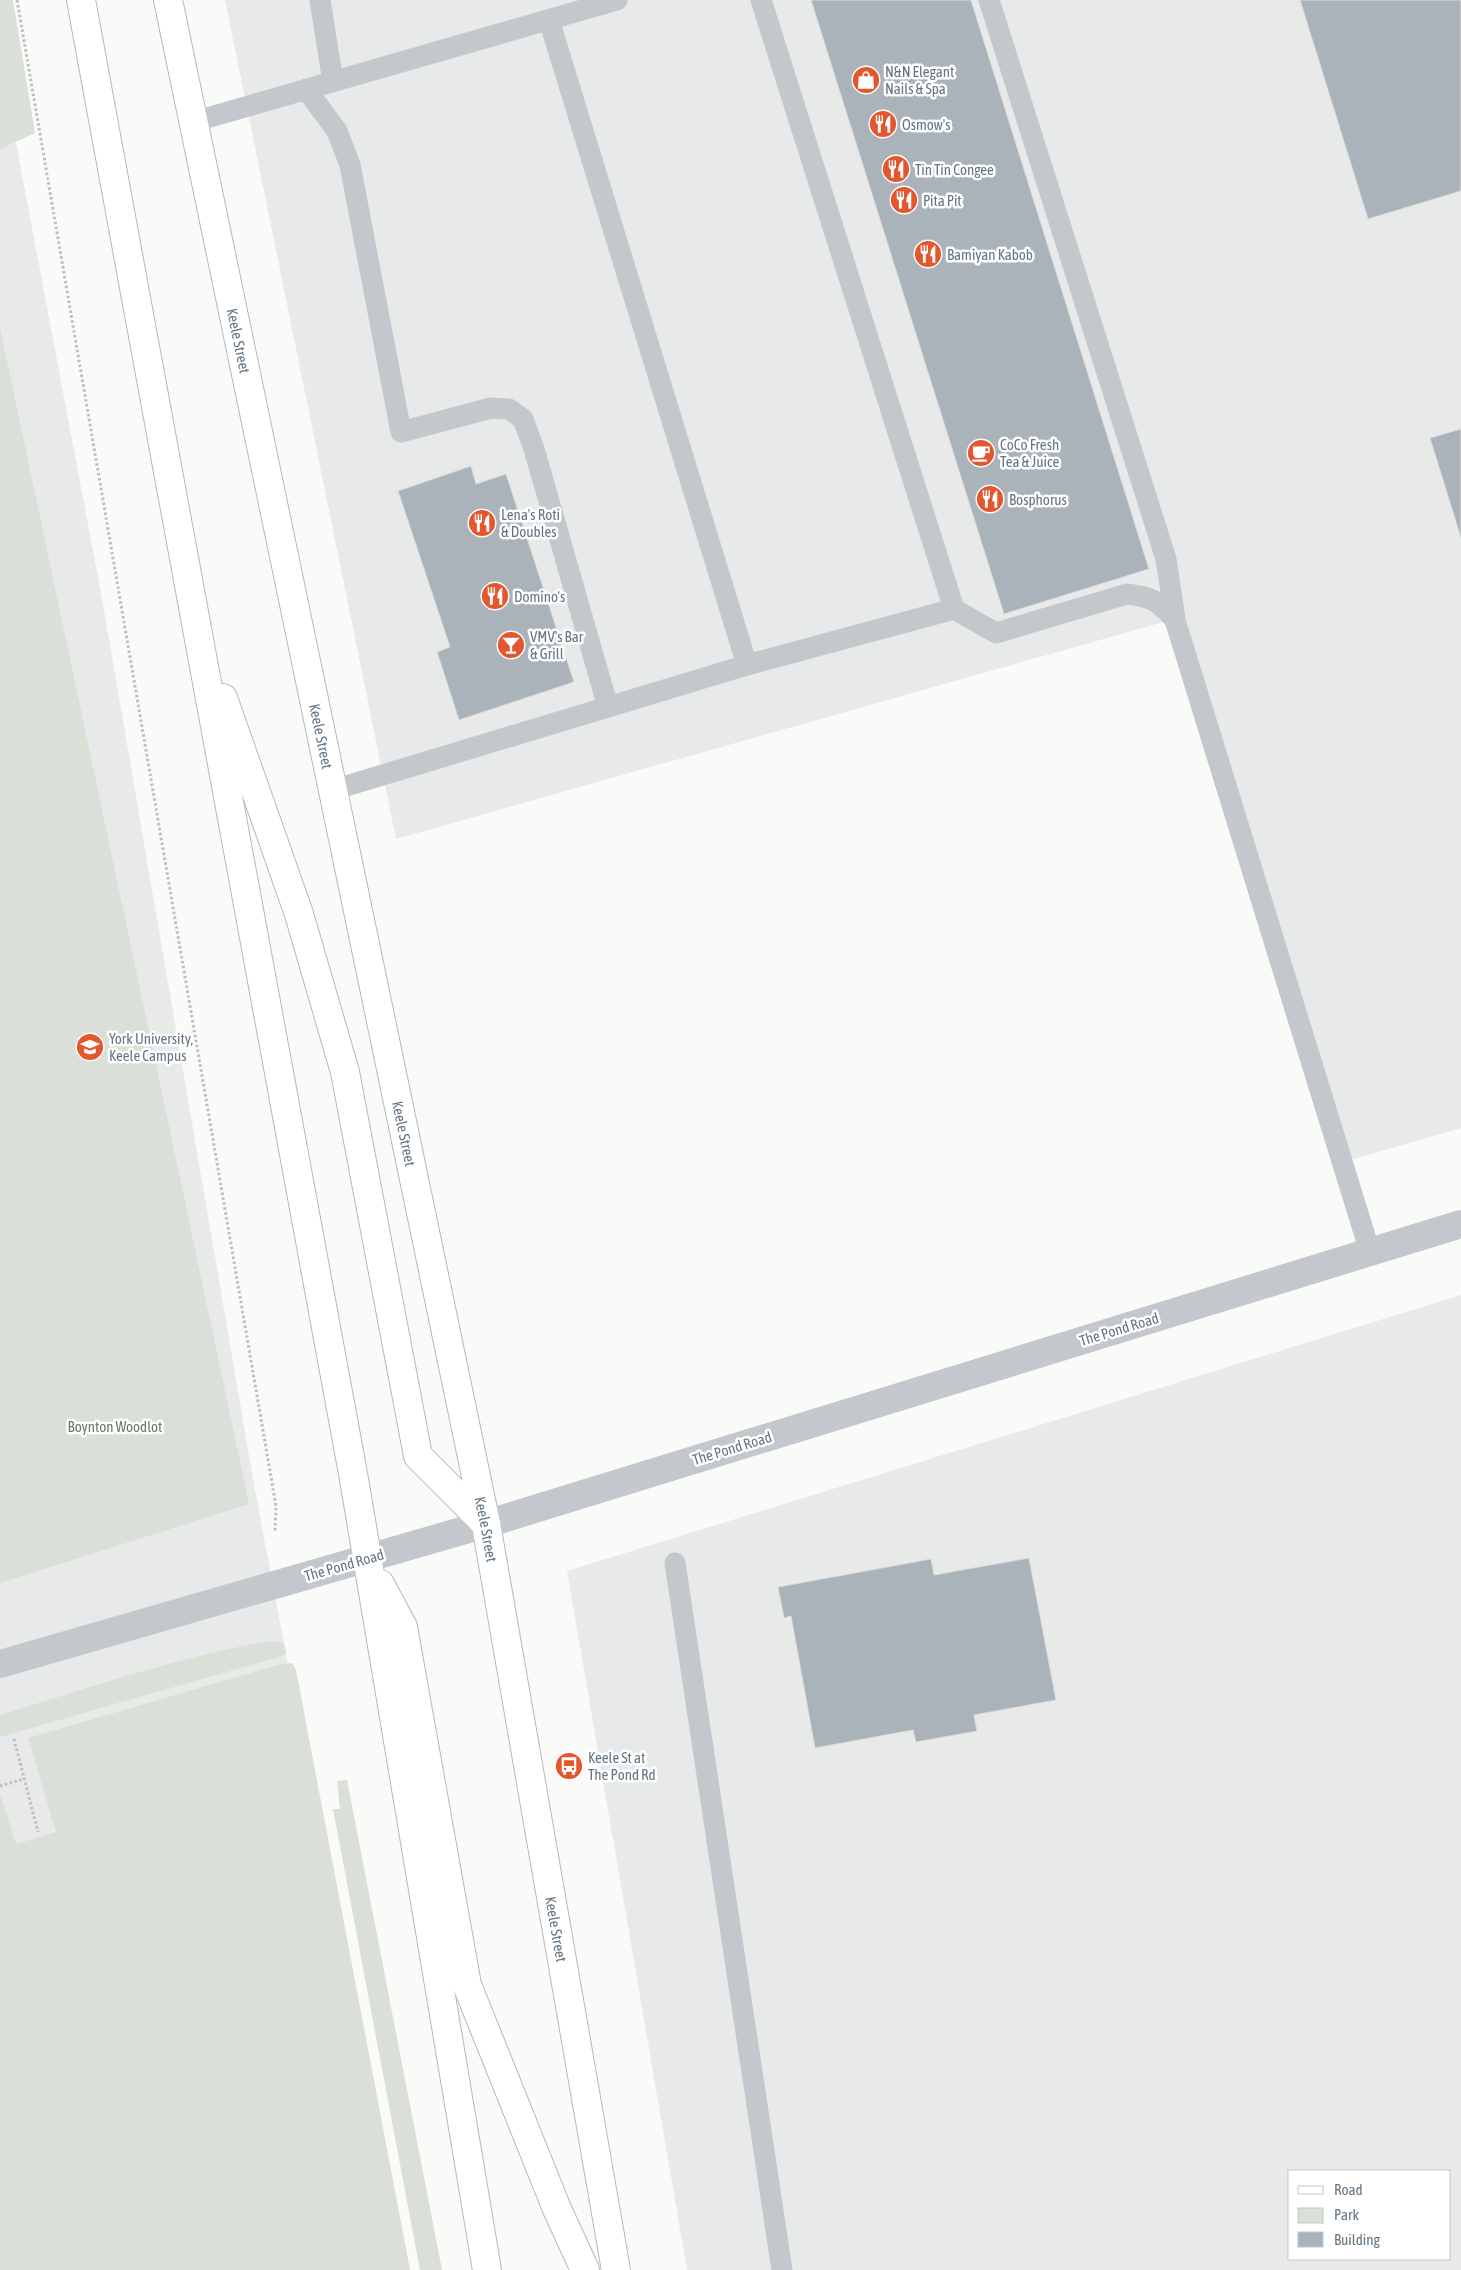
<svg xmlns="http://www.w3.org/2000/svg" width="1461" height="2270" viewBox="0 0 1461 2270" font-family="'Asap Condensed',sans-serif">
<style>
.built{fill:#e8e9e9;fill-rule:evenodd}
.green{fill:#dadfd7}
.building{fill:#aab3b9;stroke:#dcdcda}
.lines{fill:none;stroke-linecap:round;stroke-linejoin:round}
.secondary-casing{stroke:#b3babf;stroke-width:30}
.path{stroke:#bbbfc2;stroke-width:3;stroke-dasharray:2.5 2.5;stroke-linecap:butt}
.service{stroke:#c3c8cc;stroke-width:21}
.minor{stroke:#c3c8cc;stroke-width:28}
.tertiary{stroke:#c3c8cc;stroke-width:28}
.secondary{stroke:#fff;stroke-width:28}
.labels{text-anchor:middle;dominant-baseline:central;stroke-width:5;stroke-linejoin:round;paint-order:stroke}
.poi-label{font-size:15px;fill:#657683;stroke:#fff;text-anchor:start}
.street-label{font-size:15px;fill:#657683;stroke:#fff}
.park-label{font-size:15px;fill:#687a64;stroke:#fff}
</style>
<rect width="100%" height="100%" fill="#fafaf8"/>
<!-- built -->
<path class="built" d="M225 0H1461V1128L1336 1164 1185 616 396 839Z
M0 58 103 604 255 1490 402 2270H0Z
M1461 1295V2270H687L567 1571ZM1290 2171H1450V2259H1290Z"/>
<!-- green -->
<path class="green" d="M0 0H13L35 133 0 149Z
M0 328 249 1504 0 1583Z
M270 1641 284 1643 286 1653 279 1657 0 1737V1715C89 1688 178 1657 270 1641Z
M292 1663 296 1670 410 2270H0V1794L16 1844 56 1832 28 1738 278 1665Z
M347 1780 442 2270H420L333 1809H340L337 1781Z"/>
<!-- building -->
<path class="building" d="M811 0H971L1149 569 1004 614Z
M1300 0H1461V191L1368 219Z
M1461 429V538L1430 438Z
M471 466 476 484 506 474 574 682 459 720 437 652 450 647 398 491Z
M1029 1558 1056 1700 974 1715 977 1731 916 1742 913 1730 815 1748 791 1616 784 1618 778 1587 931 1559 934 1575Z"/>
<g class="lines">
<defs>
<g id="secondary">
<path d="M81 0 354 1479 487 2270"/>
<path id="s1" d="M168 0 486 1524 616 2270"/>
<path d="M223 698 299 914 345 1072 418 1456 486 1524"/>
<path d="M380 1584 403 1627 467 1985 557 2209 585 2270"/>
</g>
</defs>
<!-- secondary casing -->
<use href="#secondary" class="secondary-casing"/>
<!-- path -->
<path class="path" d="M17 0 276 1506 275 1531
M14 1739 38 1832
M0 1786 24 1779"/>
<!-- service -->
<path class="service" d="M320 0 333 82
M761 0 954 609
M989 0 1166 559 1175 619
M549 20 747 665
M306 89 337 131 350 165 401 432 491 408 509 409 523 419 534 449 608 707
M193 122 617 0
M333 790 747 665 954 609 996 633 1127 594C1152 597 1159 601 1175 620L1370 1252
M675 1563 782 2270"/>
<!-- minor -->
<path class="minor" d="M486 1524 1461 1224"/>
<!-- tertiary -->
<path class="tertiary" d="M0 1664 486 1524"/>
<!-- secondary -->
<use href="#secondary" class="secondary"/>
</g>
<!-- icons -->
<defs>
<symbol id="shop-disc" viewBox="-11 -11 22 22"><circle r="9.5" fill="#e4572e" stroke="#fff"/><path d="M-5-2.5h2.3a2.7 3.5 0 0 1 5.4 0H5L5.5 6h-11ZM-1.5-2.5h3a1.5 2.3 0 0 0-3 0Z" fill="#fff"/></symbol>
<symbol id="restaurant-disc" viewBox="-11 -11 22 22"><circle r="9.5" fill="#e4572e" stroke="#fff"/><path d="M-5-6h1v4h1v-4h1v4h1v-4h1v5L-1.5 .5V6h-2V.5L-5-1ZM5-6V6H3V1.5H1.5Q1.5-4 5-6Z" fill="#fff"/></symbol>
<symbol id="cafe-disc" viewBox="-11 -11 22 22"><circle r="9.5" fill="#e4572e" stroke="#fff"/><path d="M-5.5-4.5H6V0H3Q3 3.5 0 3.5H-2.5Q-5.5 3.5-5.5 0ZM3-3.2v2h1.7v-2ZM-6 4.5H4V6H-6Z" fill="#fff"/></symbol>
<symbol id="bar-disc" viewBox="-11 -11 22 22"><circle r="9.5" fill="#e4572e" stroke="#fff"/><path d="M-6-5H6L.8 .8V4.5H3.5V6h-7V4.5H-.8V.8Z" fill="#fff"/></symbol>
<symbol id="university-disc" viewBox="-11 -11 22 22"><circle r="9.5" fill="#e4572e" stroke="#fff"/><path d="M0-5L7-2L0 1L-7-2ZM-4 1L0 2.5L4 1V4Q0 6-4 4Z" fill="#fff"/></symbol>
<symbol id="bus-disc" viewBox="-11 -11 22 22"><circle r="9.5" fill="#e4572e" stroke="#fff"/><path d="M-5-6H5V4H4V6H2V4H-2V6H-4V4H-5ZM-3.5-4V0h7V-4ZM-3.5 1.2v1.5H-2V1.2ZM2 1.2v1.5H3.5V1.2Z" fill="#fff"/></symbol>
</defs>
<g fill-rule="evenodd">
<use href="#shop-disc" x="850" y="64" width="32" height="32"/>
<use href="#restaurant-disc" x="867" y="108" width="32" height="32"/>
<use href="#restaurant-disc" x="880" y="153" width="32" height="32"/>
<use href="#restaurant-disc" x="888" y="184" width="32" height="32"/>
<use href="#restaurant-disc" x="912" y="238" width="32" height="32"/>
<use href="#cafe-disc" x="965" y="437" width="32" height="32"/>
<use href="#restaurant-disc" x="974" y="483" width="32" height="32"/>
<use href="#restaurant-disc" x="466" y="507" width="32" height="32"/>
<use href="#restaurant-disc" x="479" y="580" width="32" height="32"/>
<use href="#bar-disc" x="495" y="629" width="32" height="32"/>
<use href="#university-disc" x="74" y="1031" width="32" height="32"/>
<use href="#bus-disc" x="553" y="1750" width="32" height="32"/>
</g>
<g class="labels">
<!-- poi labels -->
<g class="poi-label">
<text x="885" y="71">N&amp;N Elegant<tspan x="885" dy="17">Nails &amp; Spa</tspan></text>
<text x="902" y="124">Osmow's</text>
<text x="915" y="169">Tin Tin Congee</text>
<text x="923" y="200">Pita Pit</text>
<text x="947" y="254">Bamiyan Kabob</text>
<text x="1000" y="444">CoCo Fresh<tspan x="1000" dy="17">Tea &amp; Juice</tspan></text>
<text x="1009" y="499">Bosphorus</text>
<text x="501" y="514">Lena's Roti<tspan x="501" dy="17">&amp; Doubles</tspan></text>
<text x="514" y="596">Domino's</text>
<text x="530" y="636">VMV's Bar<tspan x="530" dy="17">&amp; Grill</tspan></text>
<text x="109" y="1038">York University,<tspan x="109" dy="17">Keele Campus</tspan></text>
<text x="588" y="1757">Keele St at<tspan x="588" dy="17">The Pond Rd</tspan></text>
</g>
<!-- street labels -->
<g class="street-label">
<text stroke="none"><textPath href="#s1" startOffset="348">Keele Street</textPath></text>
<text stroke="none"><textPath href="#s1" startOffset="752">Keele Street</textPath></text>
<text stroke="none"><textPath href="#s1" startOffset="1158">Keele Street</textPath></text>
<text transform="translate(1119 1329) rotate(-17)">The Pond Road</text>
<text transform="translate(732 1448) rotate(-17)">The Pond Road</text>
<text stroke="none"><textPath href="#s1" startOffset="1562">Keele Street</textPath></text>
<text transform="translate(344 1565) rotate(-16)">The Pond Road</text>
<text stroke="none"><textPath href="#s1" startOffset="1968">Keele Street</textPath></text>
</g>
<!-- park labels -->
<g class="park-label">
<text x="115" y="1426">Boynton Woodlot</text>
</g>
</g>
<!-- legend -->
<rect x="1288" y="2170" width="162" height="90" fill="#ffffff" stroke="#c1c8cd"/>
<rect x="1298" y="2186" width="25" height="8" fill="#ffffff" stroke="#c1c8cd"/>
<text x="1334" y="2195" font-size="15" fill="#657683">Road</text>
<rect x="1298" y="2208" width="25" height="15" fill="#dadfd7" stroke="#c1c8cd"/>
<text x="1334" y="2220" font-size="15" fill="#657683">Park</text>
<rect x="1298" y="2232" width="25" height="15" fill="#aab3b9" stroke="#c1c8cd"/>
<text x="1334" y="2245" font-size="15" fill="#657683">Building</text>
</svg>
